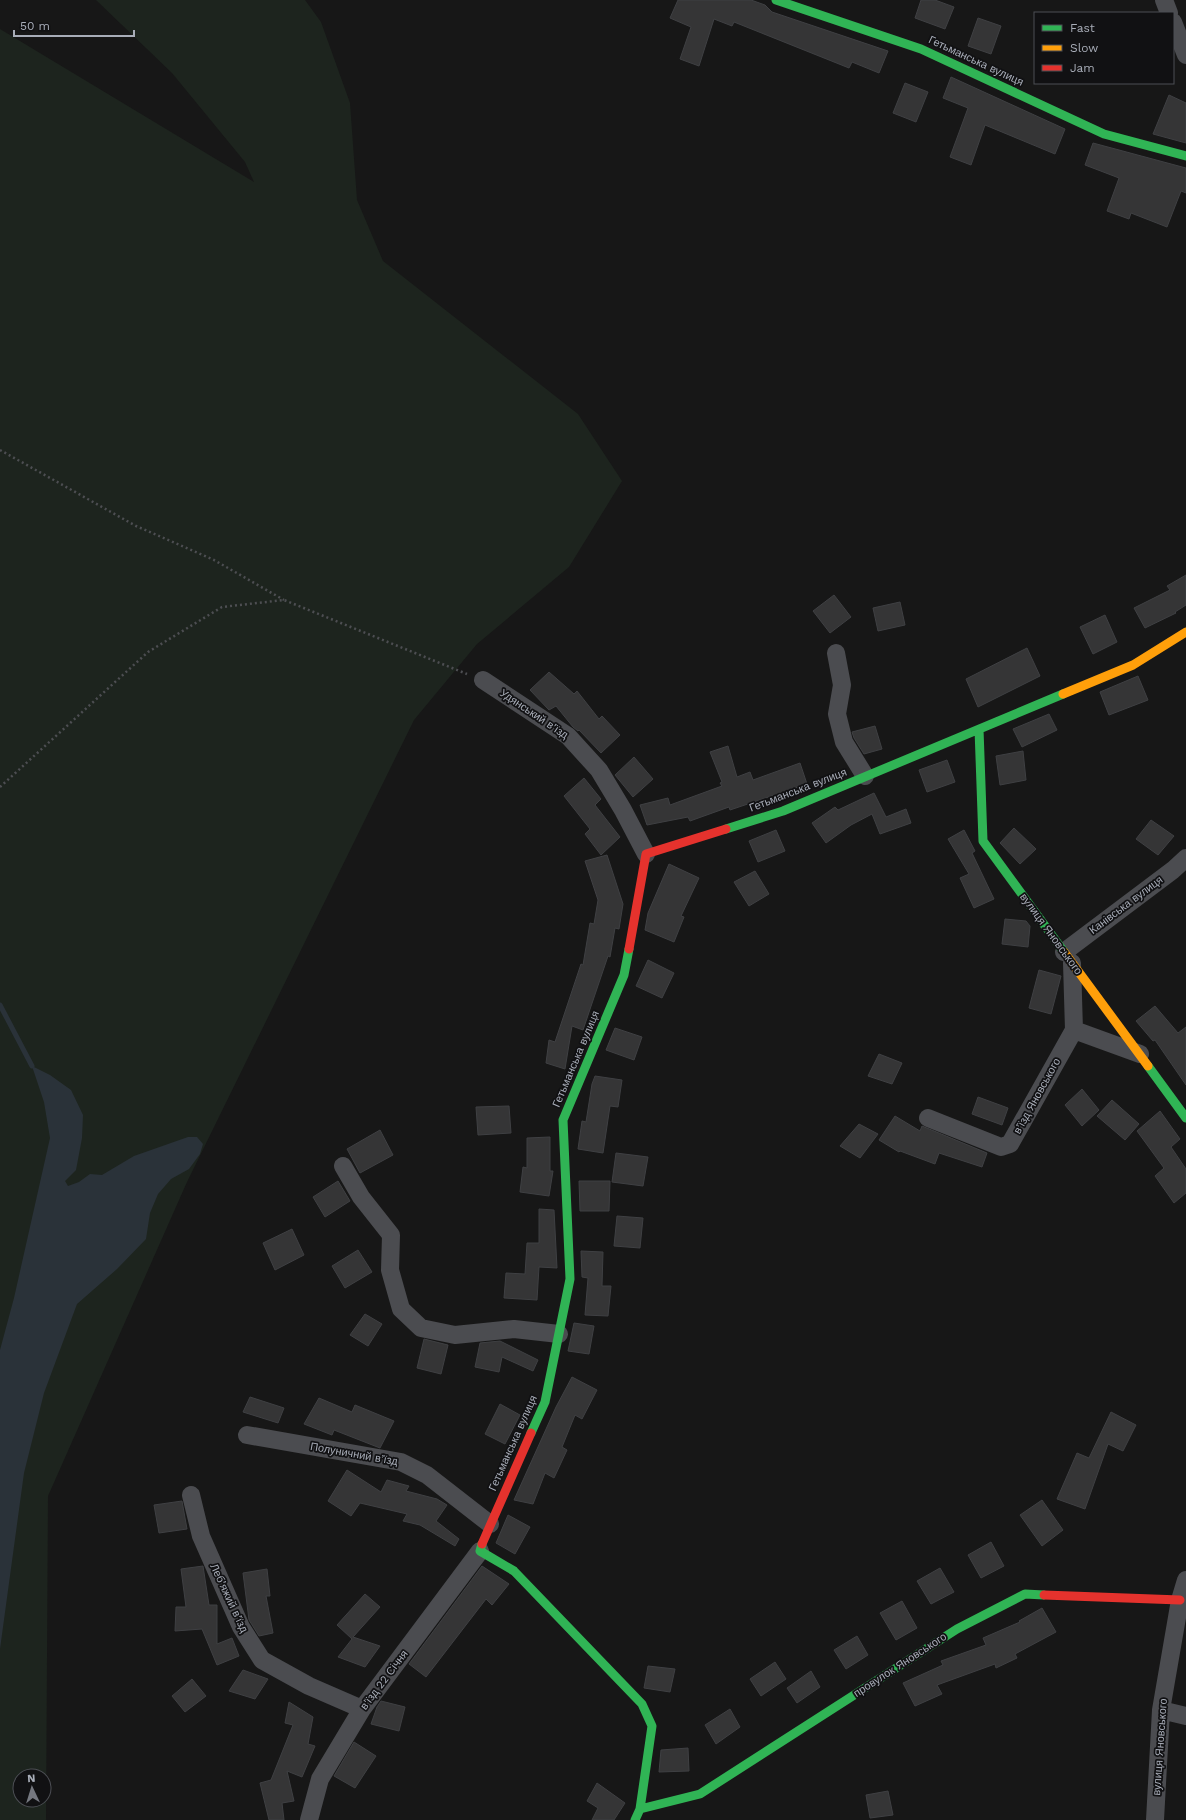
<svg xmlns="http://www.w3.org/2000/svg" width="1186" height="1820" viewBox="0 0 1186 1820" font-family="'Work Sans',sans-serif">
<style>
.green{fill:#1d241e;fill-rule:evenodd}
.water{fill:#2a3239}
.lines{fill:none;stroke-linecap:round;stroke-linejoin:round}
.stream{stroke:#2a3239;stroke-width:5}
.building{fill:#353536;stroke:#3f4043}
.path{stroke:#4d4e52;stroke-width:2.5;stroke-dasharray:2 3;stroke-linecap:butt}
.street{stroke:#4b4c50;stroke-width:18}
.fast{stroke:#30b455;stroke-width:9}
.slow{stroke:#ff9f0a;stroke-width:9}
.jam{stroke:#e5322d;stroke-width:9}
.labels{text-anchor:middle;dominant-baseline:central;stroke-width:3.5;stroke-linejoin:round;paint-order:stroke}
.street-label{font-size:11px;fill:#a8adb8;stroke:#111113}
</style>
<rect width="100%" height="100%" fill="#171717"/>
<!-- green -->
<path class="green" d="M96 0H305L321 22 350 103 357 200 383 261 578 414 622 481 569 567 477 644 414 720 187 1182 48 1496 46 1820H0V29L254 182 245 162 172 73ZM20 1776H44V1800H20Z"/>
<!-- water -->
<path class="water" d="M32 1066 50 1075 71 1090 83 1115 82 1138 76 1170 65 1181 68 1186 79 1182 90 1174 102 1175 134 1156 188 1137H197L203 1144 200 1154 189 1169 171 1179 158 1194 150 1213 146 1239 117 1269 77 1304 44 1393 24 1473 0 1649V1350L14 1298 50 1138 44 1102Z"/>
<g class="lines">
<!-- stream -->
<path class="stream" d="M0 1005 32 1066"/>
</g>
<!-- building -->
<path class="building" d="M678 0H751L765 5 772 12 888 51 879 73 852 62 849 68 734 22 732 26 714 19 699 66 680 59 691 27 670 18Z
M921 0H935L954 7 945 29 915 18Z
M978 18 1001 26 991 54 968 46Z
M951 77 1065 129 1055 154 985 125 971 165 950 157 968 108 943 98Z
M905 83 928 92 916 122 893 113Z
M1169 95 1186 103V143L1153 134Z
M1093 143 1186 168V193L1181 191 1167 227 1131 213 1129 219 1107 211 1119 178 1085 165Z
M1186 575V605L1175 612 1176 613 1145 628 1134 608 1170 590 1167 586Z
M834 595 851 617 830 633 813 611Z
M900 602 905 625 878 631 873 608Z
M1105 615 1117 642 1093 654 1080 627Z
M1027 648 1040 676 978 707 966 679Z
M549 672 574 694 577 691 599 719 602 716 620 735 601 753 579 730 578 731 573 727 556 706 549 710 530 690Z
M1138 676 1148 700 1109 715 1100 692Z
M1049 714 1057 730 1022 747 1013 729Z
M875 726 882 749 864 754 854 738 852 732Z
M728 746 737 777 750 772 753 780 800 763 807 784 730 810 729 807 690 821 688 817 647 825 640 805 668 798 670 805 722 786 720 783 722 782 710 752Z
M1023 751 1026 780 1000 785 996 756Z
M634 757 653 779 633 797 615 775Z
M947 760 955 782 927 792 919 770Z
M584 778 601 799 595 805 620 837 601 855 585 834 590 829 564 796Z
M874 793 886 817 906 809 911 823 880 834 872 814 851 825 826 843 812 823 835 807 838 810Z
M1151 820 1174 836 1158 855 1136 839Z
M1014 828 1036 849 1020 864 1000 843Z
M776 830 785 851 758 862 749 841Z
M964 830 975 851 972 853 994 899 974 908 960 878 969 874 948 839Z
M607 855 623 904 619 929 615 928 610 957 608 956 583 1030 572 1026 565 1069 546 1063 549 1040 555 1042 581 964 583 965 590 923 594 924 598 900 585 861Z
M669 864 699 878 681 916 684 917 674 942 645 930 648 913Z
M755 871 769 894 749 906 734 882Z
M1005 919 1026 921 1030 926 1028 947 1002 944Z
M648 960 674 973 662 998 636 986Z
M1039 970 1061 976 1051 1014 1029 1008Z
M1155 1006 1178 1033 1186 1027V1085L1155 1040 1153 1041 1136 1021Z
M615 1028 642 1037 634 1060 606 1050Z
M879 1054 902 1063 892 1084 868 1076Z
M595 1076 622 1080 618 1107 610 1106 603 1153 578 1149 582 1121 586 1122 592 1084Z
M1082 1089 1099 1110 1082 1126 1065 1105Z
M978 1097 1008 1108 1002 1125 972 1114Z
M1112 1100 1139 1124 1125 1140 1097 1116Z
M509 1106 511 1133 478 1135 476 1107Z
M1160 1111 1180 1139 1171 1147 1186 1169V1193L1174 1203 1155 1176 1164 1168 1137 1131Z
M895 1116 920 1131 922 1126 987 1153 982 1167 939 1153 935 1164 900 1151 899 1152 879 1140Z
M859 1124 878 1134 860 1158 840 1146Z
M380 1130 393 1155 360 1173 347 1149Z
M550 1137V1171H553L549 1196 520 1192 523 1167 527 1168V1138Z
M616 1153 648 1157 643 1186 612 1182Z
M338 1181 350 1201 325 1217 313 1197Z
M579 1181H610L609 1211H580Z
M539 1209 554 1210 557 1268 539 1267 537 1300 504 1298 506 1273 525 1274 527 1243H539Z
M617 1216 643 1218 640 1248 614 1246Z
M292 1229 304 1255 275 1270 263 1243Z
M358 1250 372 1272 345 1288 332 1266Z
M581 1251 603 1252 602 1286H611L608 1316 585 1315 588 1278 582 1277Z
M365 1314 382 1324 368 1346 350 1335Z
M574 1323 594 1326 589 1354 568 1351Z
M424 1339 448 1345 441 1374 417 1368Z
M500 1341 538 1360 533 1371 502 1357 499 1372 475 1367 480 1343Z
M572 1377 597 1390 582 1419 575 1415 562 1447 567 1450 554 1478 545 1473 533 1504 514 1500 556 1407Z
M250 1397 284 1408 278 1423 243 1412Z
M319 1398 352 1412 355 1405 394 1421 380 1448 334 1430 332 1435 304 1424Z
M500 1404 520 1415 505 1444 485 1434Z
M1111 1412 1136 1425 1123 1451 1108 1444 1085 1509 1057 1499 1077 1453 1089 1458Z
M347 1470 381 1492 387 1480 409 1486 406 1491 437 1499 447 1505 436 1521 459 1539 455 1546 420 1525 403 1521 407 1514 360 1503 351 1516 328 1501Z
M1042 1500 1063 1530 1042 1546 1020 1515Z
M182 1501 187 1529 159 1533 154 1505Z
M508 1515 530 1527 515 1554 496 1543Z
M991 1542 1004 1566 981 1578 968 1555Z
M203 1566 209 1605H217V1644L232 1638 239 1656 217 1665 202 1629 175 1631 176 1607H186L181 1569Z
M482 1566 509 1584 492 1605 486 1599 426 1677 409 1664Z
M940 1568 954 1592 931 1604 917 1581Z
M267 1569 270 1596H266L273 1633 259 1636 249 1620 243 1573Z
M365 1594 380 1607 353 1637 380 1646 365 1667 338 1657 352 1639 337 1625Z
M902 1601 917 1628 896 1640 880 1613Z
M1042 1608 1056 1632 1015 1654 1017 1658 996 1668 995 1664 937 1685 942 1694 915 1706 903 1683 943 1665 941 1661 986 1645 983 1638 1020 1622 1019 1621Z
M857 1636 868 1655 846 1669 834 1650Z
M775 1662 786 1679 761 1696 750 1679Z
M648 1666 675 1669 670 1692 644 1688Z
M243 1670 268 1679 255 1699 229 1691Z
M811 1671 820 1687 797 1703 787 1688Z
M192 1679 206 1696 185 1712 172 1696Z
M381 1701 405 1707 399 1731 371 1724 377 1707Z
M289 1702 313 1717 308 1744 315 1746 302 1777 287 1771 294 1801 282 1803 284 1820H269L260 1783 271 1780 293 1725 285 1723Z
M730 1709 740 1727 716 1744 705 1725Z
M354 1742 376 1756 355 1788 334 1776Z
M688 1748 689 1771 659 1772 661 1750Z
M597 1783 625 1803 614 1820H592L598 1808 587 1801Z
M888 1791 893 1815 870 1818 866 1795Z"/>
<g class="lines">
<!-- path -->
<path class="path" d="M0 450 136 526 214 560 284 600
M0 787 148 652 222 607 284 600 467 674"/>
<!-- street -->
<path class="street" d="M1164 0 1169 13
M1173 22 1186 55
M836 653 842 685 837 714 844 742 865 776
M483 680 568 736 599 770 623 810 646 854
M1064 952 1173 870 1186 858
M1074 1030 1140 1054
M928 1118 1001 1147 1010 1144 1074 1030 1072 963
M343 1166 361 1197 391 1235 390 1270 401 1309 421 1328 455 1335 514 1329 559 1334
M247 1435 401 1462 427 1475 490 1524
M191 1495 201 1536 241 1627 262 1660 309 1686 362 1709
M1161 1710 1186 1716
M309 1820 320 1779 362 1709 480 1551
M1155 1820 1161 1710 1180 1600 1186 1580"/>
<!-- fast -->
<path class="fast" d="M776 0 921 49 1104 134 1186 156
M979 729 983 841 1064 952
M726 829 783 811 1063 694
M1148 1066 1186 1118
M531 1433 545 1402 570 1279 563 1120 624 975 629 949
M482 1544 480 1551 514 1571 642 1704 652 1726 640 1809 635 1820
M640 1809 700 1794 957 1629 1025 1594 1044 1595"/>
<!-- slow -->
<path class="slow" d="M1063 694 1133 665 1186 632
M1064 952 1148 1066"/>
<!-- jam -->
<path class="jam" d="M629 949 646 854 726 829
M482 1544 531 1433
M1044 1595 1180 1600"/>
</g>
<g class="labels">
<!-- street labels -->
<g class="street-label">
<text transform="translate(976 61) rotate(25)">Гетьманська вулиця</text>
<text transform="translate(534 714) rotate(34)">Удянський в’їзд</text>
<text transform="translate(798 790) rotate(-21)">Гетьманська вулиця</text>
<text transform="translate(1126 905) rotate(-37)">Канівська вулиця</text>
<text transform="translate(1051 934) rotate(54)">вулиця Яновського</text>
<text transform="translate(576 1059) rotate(-67)">Гетьманська вулиця</text>
<text transform="translate(1037 1096) rotate(-61)">в’їзд Яновського</text>
<text transform="translate(513 1443) rotate(-66)">Гетьманська вулиця</text>
<text transform="translate(354 1454) rotate(10)">Полуничний в’їзд</text>
<text transform="translate(229 1598) rotate(65)">Леб’яжий в’їзд</text>
<text transform="translate(900 1665) rotate(-33)">провулок Яновського</text>
<text transform="translate(384 1680) rotate(-53)">в'їзд 22 Січня</text>
<text transform="translate(1160 1747) rotate(-86)">вулиця Яновського</text>
</g>
</g>
<!-- legend -->
<rect x="1034" y="12" width="140" height="72" fill="#111113" stroke="#4d4f55"/>
<rect x="1042" y="25" width="20" height="6" fill="#30b455" stroke="#4d4f55"/>
<text x="1070" y="32" font-size="12" fill="#a8adb8">Fast</text>
<rect x="1042" y="45" width="20" height="6" fill="#ff9f0a" stroke="#4d4f55"/>
<text x="1070" y="52" font-size="12" fill="#a8adb8">Slow</text>
<rect x="1042" y="65" width="20" height="6" fill="#e5322d" stroke="#4d4f55"/>
<text x="1070" y="72" font-size="12" fill="#a8adb8">Jam</text>
<!-- north arrow -->
<g transform="translate(32 1788) rotate(356)"><circle r="19" fill="#111113" stroke="#4d4f55"/>
<path d="M0-3L7 15L0 10L-7 15Z" fill="#757880"/>
<text y="-6" font-size="11" font-weight="bold" text-anchor="middle" fill="#a8adb8">N</text>
</g>
<!-- scale -->
<path d="M14 30v6h120v-6" fill="none" stroke="#a8adb8" stroke-width="2"/>
<text x="20" y="30" font-size="12" fill="#a8adb8" stroke="#111113" stroke-width="3" paint-order="stroke">50 m</text>
</svg>
